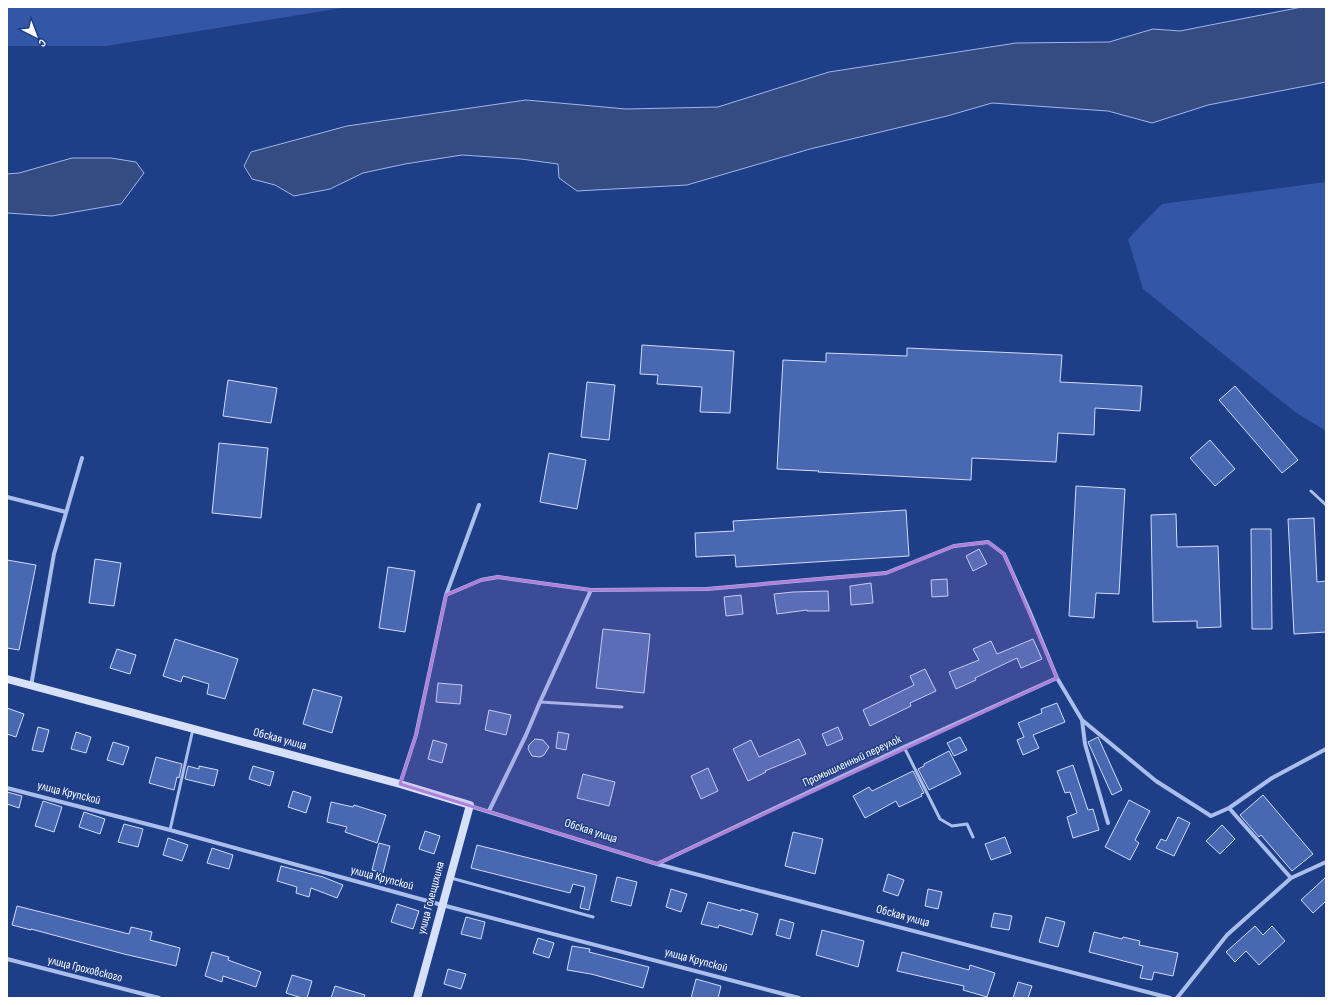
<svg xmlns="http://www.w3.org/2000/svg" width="1333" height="1005" viewBox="0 0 1333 1005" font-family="'Sofia Sans Condensed',sans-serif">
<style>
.green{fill:#3357a6}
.water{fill:#354c83;stroke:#9eb7ec}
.building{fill:#4868b1;stroke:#cfdcf8}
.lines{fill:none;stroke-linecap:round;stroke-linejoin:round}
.lane{stroke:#aabeeb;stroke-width:3}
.street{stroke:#aabeeb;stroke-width:4}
.secondary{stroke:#d6e0f8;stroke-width:8}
.marked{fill:#b080d9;fill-opacity:0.2;stroke:#b080d9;stroke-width:3;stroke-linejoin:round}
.labels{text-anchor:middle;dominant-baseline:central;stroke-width:3;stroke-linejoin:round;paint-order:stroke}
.street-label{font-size:12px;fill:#fff;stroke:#1f3e88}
</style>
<rect width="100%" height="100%" fill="#1f3e88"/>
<!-- green -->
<path class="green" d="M7 7H348L106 46H7Z
M1326 182V431L1295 412 1143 289 1128 239 1162 204Z"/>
<!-- water -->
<path class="water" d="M1302 7H1326V82L1208 105 1152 123 1108 111 992 103 947 116 810 149 687 185 577 191 559 178 558 164 521 159 462 155 405 164 363 173 330 189 294 196 275 185 252 179 244 166 251 152 347 126 526 100 626 109 718 107 829 72 1016 43 1109 42 1153 29 1180 31Z
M72 158H111L136 162 144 173 121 204 52 216 7 213V174L19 173Z"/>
<!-- building -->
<path class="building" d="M642 345 734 351 730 413 700 412 702 387 657 384 658 375 640 374Z
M907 348 1062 355 1060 382 1142 386 1140 411 1095 408 1094 435 1058 433 1056 462 972 458 971 480 818 472 819 471 777 469 783 360 826 362V353L907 356Z
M228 380 277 388 271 423 223 416Z
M587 382 615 385 609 440 581 437Z
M1235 386 1298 460 1282 473 1219 400Z
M1210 440 1235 469 1215 486 1190 458Z
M219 443 268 448 261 518 212 513Z
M549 453 586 460 577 509 540 502Z
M1076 486 1125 489 1119 594 1096 593 1094 618 1069 616Z
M906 510 909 556 736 567 735 555 696 557 695 533 734 531 733 521Z
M1176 514 1177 547 1218 546 1221 627 1197 628V621L1153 622 1151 515Z
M1314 518 1317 582 1326 581V632L1294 634 1288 519Z
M1251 529H1271L1272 629H1252Z
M979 549 987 564 973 571 966 556Z
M95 559 121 563 114 606 89 603Z
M7 560 36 565 19 650 7 648Z
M388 567 415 571 405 632 379 628Z
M947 579 948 596 932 597 931 580Z
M871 583 873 603 851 605 850 586Z
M828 591 829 611H807V610L777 614 774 594 793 592Z
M741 595 743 614 726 616 724 597Z
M603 629 650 634 644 693 596 688Z
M175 639 238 659 225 699 207 694 209 684 183 676 181 682 163 676Z
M1033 639 1042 659 1021 668 1017 658 975 678 976 680 956 689 949 672 979 660 973 649 991 641 997 654Z
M117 649 136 655 130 674 110 668Z
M925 669 936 691 910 703 911 706 870 726 863 710 914 685 910 676Z
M438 683 462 685 460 704 436 702Z
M313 689 342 697 332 733 303 724Z
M1057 703 1065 722 1033 735 1039 748 1023 755 1017 740 1024 737 1018 723 1042 713 1041 709Z
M7 708 24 714 16 737 7 734Z
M489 710 511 715 506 735 485 730Z
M38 727 49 730 43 752 32 750Z
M838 727 843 739 827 746 822 734Z
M76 732 91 737 86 753 71 749Z
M558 732 569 734 566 750 556 748Z
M960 737 967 750 954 756 947 743Z
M1098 737 1122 790 1112 795 1088 742Z
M535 739 543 740 549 747 544 755 540 757 532 756 528 749 529 745Z
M799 739 806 754 765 771 766 772 748 781 733 749 751 740 759 757Z
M433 740 447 744 442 763 428 759Z
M113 742 129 747 123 765 107 760Z
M949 751 961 774 929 790 918 769 924 766V764Z
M156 757 182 764 179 778 177 777 174 790 149 783Z
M1073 765 1088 810 1093 809 1099 830 1073 838 1067 817 1077 813 1070 792 1065 793 1057 771Z
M188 766 199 769V766L218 770 214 786 185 779Z
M253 766 274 772 270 786 249 779Z
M708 768 718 791 701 799 691 776Z
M913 771 924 793 921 794 922 796 899 807 896 801 865 818 853 796 869 787 872 791Z
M583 774 615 782 609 806 577 798Z
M293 791 311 797 306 813 288 807Z
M7 792 22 796 19 808 7 804Z
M1263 795 1313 854 1292 871 1261 835 1259 837 1240 815Z
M1129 800 1150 811 1135 840 1139 843 1130 860 1105 847Z
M43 801 62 807 54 832 35 826Z
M331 802 353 807 354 805 386 815 377 843 345 832 347 827 327 822Z
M84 812 105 819 100 834 79 827Z
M1178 817 1190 823 1174 856 1156 848 1161 839 1166 841Z
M124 824 143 829 138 847 118 842Z
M1222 825 1235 839 1220 854 1206 841Z
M425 831 440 836 434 854 419 849Z
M793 832 823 839 815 874 785 866Z
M1005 837 1011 853 991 860 985 844Z
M168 838 188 845 182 861 163 855Z
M379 843 390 846 383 873 372 870Z
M477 845 597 875 589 910 580 908 585 887 573 884 570 893 471 868Z
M212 848 233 855 229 869 207 863Z
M281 866 323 877 343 885 337 898 311 888 309 897 296 893 297 887 277 881Z
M888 874 904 880 898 896 883 891Z
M617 877 637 882 631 906 611 901Z
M1326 877V901L1313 913 1301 900Z
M671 889 687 894 681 912 666 907Z
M928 889 942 892 938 909 925 906Z
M708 902 741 911V909L758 914 752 935 719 925 718 928 701 924Z
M397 904 419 911 413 929 391 922Z
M17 906 129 934 131 927 152 932 150 940 180 948 176 966 124 954 31 929V930L12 925Z
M994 913 1012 916 1009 930 991 927Z
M466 917 485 922 481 939 461 934Z
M1046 917 1065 922 1058 947 1039 942Z
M780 919 794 923 790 939 776 935Z
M1255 926 1263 935 1272 926 1285 941 1259 965 1246 951 1235 962 1226 952Z
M822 930 864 941 858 967 816 955Z
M1094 932 1122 939 1123 937 1140 941 1139 945 1178 953 1173 976 1154 972 1152 980 1140 978 1143 966 1089 952Z
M538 938 554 943 549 958 533 953Z
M572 946 590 949 589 952 649 967 643 988 591 974 567 970Z
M212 952 229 957 228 960 261 972 256 987 223 976 222 982 205 976Z
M902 952 969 970 970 965 995 973 987 997 963 990 964 986 897 971Z
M448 969 466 974 461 989 444 984Z
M292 975 312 981 307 998H302L286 993Z
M696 979 721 986 718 998H691Z
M1018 982 1032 986 1028 998H1013Z
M335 986 365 995 364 998H331Z"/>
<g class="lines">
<!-- lane -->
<path class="lane" d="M1311 491 1326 505
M540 702 622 707
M904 747 940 819 952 826 967 824 973 837
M170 830 193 729
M451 878 593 917"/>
<!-- street -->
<path class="street" d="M7 497 66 512
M446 595 481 580 498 577 591 590 707 589 886 573 954 546 988 542 1004 554 1029 610 1057 678 1082 720 1156 781 1211 816 1229 808 1291 878
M31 686 54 554 82 458
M1082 720 1085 744 1108 823
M400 784 416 735 446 595 479 505
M7 788 170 830 442 905 799 998
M470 806 657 864 1170 998
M1229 808 1272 778 1326 749
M489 811 526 735 540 702 591 590
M657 864 904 747 1057 678
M7 959 159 998
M1177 998 1227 935 1291 878 1326 862"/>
<!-- secondary -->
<path class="secondary" d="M7 679 400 784 470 805 417 998"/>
</g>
<!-- marked area -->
<path class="marked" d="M988 542 1004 554 1057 678 657 864 400 784 416 735 446 595 481 580 498 577 591 590 707 589 886 573 954 546Z"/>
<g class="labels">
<!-- street labels -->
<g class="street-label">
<text transform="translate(280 739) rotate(15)">Обская улица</text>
<text transform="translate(852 761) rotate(-25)">Промышленный переулок</text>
<text transform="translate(69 793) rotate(14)">улица Крупской</text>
<text transform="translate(591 831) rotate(18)">Обская улица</text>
<text transform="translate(382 878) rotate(15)">улица Крупской</text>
<text transform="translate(431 898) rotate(-75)">улица Голещихина</text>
<text transform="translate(903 916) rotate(15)">Обская улица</text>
<text transform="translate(696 960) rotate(15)">улица Крупской</text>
<text transform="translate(85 969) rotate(14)">улица Гроховского</text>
</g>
</g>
<!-- border -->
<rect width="1333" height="1005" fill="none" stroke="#ffffff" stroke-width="16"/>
<!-- north arrow -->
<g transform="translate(36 36) rotate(138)" stroke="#1f3e88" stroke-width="3" paint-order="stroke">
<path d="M0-3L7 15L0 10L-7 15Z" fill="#ffffff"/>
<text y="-6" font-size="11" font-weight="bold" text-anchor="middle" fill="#ffffff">С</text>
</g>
</svg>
